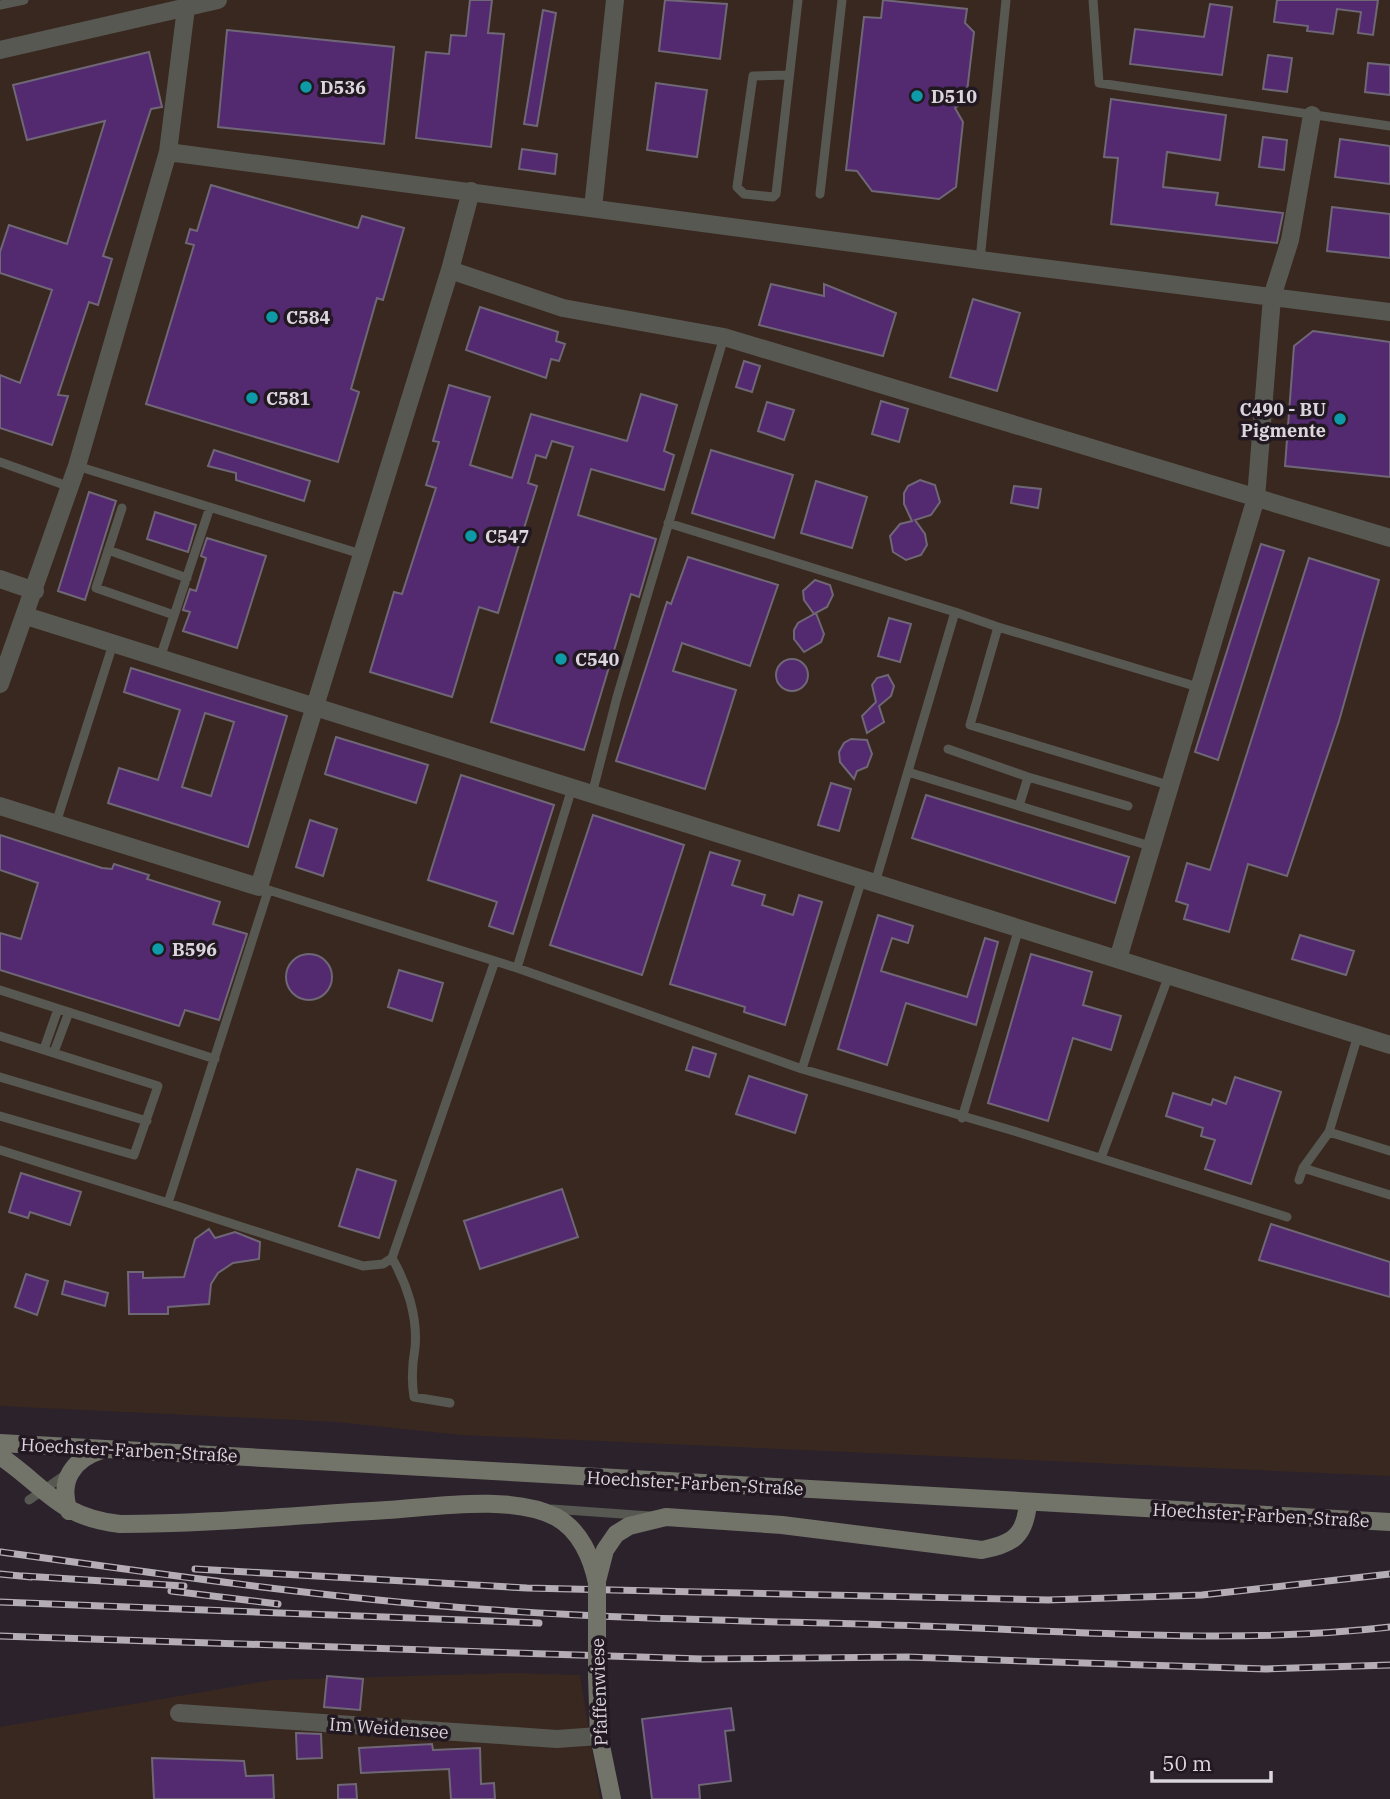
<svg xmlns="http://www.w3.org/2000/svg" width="1390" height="1799" viewBox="0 0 1390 1799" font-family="'IBM Plex Serif',serif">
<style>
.industrial{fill:#392820}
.building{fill:#532a6f;stroke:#6f6776;stroke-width:2;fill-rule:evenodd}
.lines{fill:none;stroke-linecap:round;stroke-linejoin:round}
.lane{stroke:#575851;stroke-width:9}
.street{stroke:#575851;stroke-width:18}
.secondary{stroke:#737469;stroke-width:18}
.rail-casing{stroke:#b4adb5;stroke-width:7}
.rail{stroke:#221822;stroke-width:4.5;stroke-dasharray:13;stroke-linecap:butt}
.secondary-bridge{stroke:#737469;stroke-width:18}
.culture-dot{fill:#0f9aa8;stroke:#221822;stroke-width:2.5}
.labels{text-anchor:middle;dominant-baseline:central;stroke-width:7;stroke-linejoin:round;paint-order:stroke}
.poi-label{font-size:18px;font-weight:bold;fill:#dbd5dc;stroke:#221822;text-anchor:start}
.street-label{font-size:18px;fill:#dbd5dc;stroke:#221822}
</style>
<rect width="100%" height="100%" fill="#2b222c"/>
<!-- industrial -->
<path class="industrial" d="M0 0H1390V1476L461 1435 336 1422 0 1406Z
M513 1673 580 1675 600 1799H0V1727L272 1680Z"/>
<!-- building -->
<path class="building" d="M470 0H492L488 33 504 34 491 147 416 138 426 52 449 54 451 35 466 36Z
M665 0 727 4 720 59 659 51Z
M883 0 967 9 965 23 974 32 966 100 955 108 963 122 956 187 939 199 872 191 857 171 846 170 864 17 881 18Z
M1277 0H1378L1373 35 1358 33 1361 12 1337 9 1333 34 1307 31 1308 26 1274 22Z
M1210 4 1232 7 1222 75 1130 64 1135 29 1204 37Z
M543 10 556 13 537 126 524 124Z
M227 30 394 47 384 144 218 127Z
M149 52 162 107 151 109 103 256 112 259 98 305 89 302 58 395 68 396 52 445 0 428V375L20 383 52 290 0 273V252L9 225 67 244 105 121 27 140 13 85Z
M1268 55 1292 58 1287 92 1263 89Z
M1368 63 1390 65V95L1365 92Z
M656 83 707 90 697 157 647 150Z
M1111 99 1226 115 1220 160 1167 152 1163 187 1218 193 1216 205 1283 213 1277 243 1111 224 1118 158 1104 157Z
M1263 137 1287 140 1284 170 1259 167Z
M1340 139 1390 146V184L1335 177Z
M522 149 557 154 555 174 519 169Z
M211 185 358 228 362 216 404 228 383 300 377 298 351 389 359 392 338 462 146 404 194 245 186 243 190 229 197 231Z
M1332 207 1390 214V258L1327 251Z
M771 284 824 296V284L896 313 883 356 759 325Z
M973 299 1020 313 997 391 950 377Z
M480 307 558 332 556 341 565 344 559 361 551 359 546 378 466 350Z
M1313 331 1390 342V477L1285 466 1294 346Z
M744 361 760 366 752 392 736 387Z
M449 385 490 397 470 465 512 478 531 414 627 441 641 394 677 405 664 451 674 455 664 490 591 469 578 515 656 539 639 597 631 594 584 750 491 722 573 447 552 441 546 458 536 455 528 483 537 486 498 613 479 607 452 697 370 672 394 592 402 594 436 488 426 485 439 442 433 441Z
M881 401 908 409 899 442 872 434Z
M767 402 794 410 784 440 758 431Z
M214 450 310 481 304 501 236 480V473L208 466Z
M711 450 793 475 774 538 692 513Z
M920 480 935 485 940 502 931 515 915 520 925 534 927 545 921 555 906 560 893 552 890 536 900 524 912 521 904 504V493L908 486Z
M816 481 867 497 852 548 801 533Z
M1014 486 1041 489 1038 508 1011 503Z
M89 492 116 501 85 600 58 591Z
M155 512 196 525 188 552 147 539Z
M207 538 266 556 237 648 183 631 190 612 183 610 190 589 196 591 206 558 201 556Z
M1261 544 1284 551 1218 760 1195 752Z
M688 557 778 585 750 666 682 643 673 671 736 690 705 789 616 761 667 602 671 604Z
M1309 558 1379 580 1339 721 1287 876 1248 864 1229 932 1184 919 1188 905 1176 901 1187 863 1210 870Z
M815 580 830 585 833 595 827 607 814 614 804 600 803 591Z
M816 613 824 634 821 642 804 652 794 639V630L798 623Z
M889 618 911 624 900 662 878 656Z
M776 675a16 16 0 1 1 32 0a16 16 0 1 1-32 0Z
M131 668 287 716 248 847 108 803 119 768 158 780 180 710 124 692ZM205 713 234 722 211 796 182 787Z
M888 675 894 686 891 696 879 706 884 722 867 733 862 716 876 702 872 685 877 678Z
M336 737 428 765 416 803 325 774Z
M851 739 867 740 872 754 867 767 857 771 854 779 840 762 839 752 844 743Z
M461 775 554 805 513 934 489 926 497 902 428 880Z
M831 783 851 789 839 831 818 825Z
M926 795 1129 857 1115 903 912 838Z
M593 815 684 845 642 975 550 945Z
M310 820 337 829 323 876 296 867Z
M0 835 102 868 112 869 114 864 149 875 147 879 220 902 213 924 247 934 219 1020 185 1010 179 1026 0 970V933L21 939 38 883 0 870Z
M710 852 740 861 732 885 765 895 762 905 793 915 799 895 822 902 785 1025 744 1012 745 1007 670 984Z
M878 915 913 926 908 943 892 938 881 971 967 997 985 938 998 942 976 1025 906 1003 887 1065 838 1049Z
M1300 935 1354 951 1346 975 1292 959Z
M1031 954 1092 972 1083 1005 1121 1016 1111 1050 1073 1038 1048 1121 988 1103Z
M286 977a23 23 0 1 1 46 0a23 23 0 1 1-46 0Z
M399 970 443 983 432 1021 388 1007Z
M693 1047 716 1054 709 1077 686 1070Z
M749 1076 807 1095 795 1133 736 1114Z
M1235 1077 1281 1092 1251 1184 1205 1169 1215 1140 1201 1136 1203 1128 1166 1116 1173 1093 1211 1105 1213 1099 1226 1104Z
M357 1169 396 1181 379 1238 339 1226Z
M21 1173 81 1192 70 1225 30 1212 28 1218 9 1212Z
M562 1189 578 1237 480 1269 464 1221Z
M1271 1224 1390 1262V1297L1259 1260Z
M209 1229 215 1238 235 1232 260 1242 259 1259 233 1263 218 1273 211 1284 209 1304 168 1307V1314H129L128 1272H143V1278L184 1277 195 1239Z
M26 1274 48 1281 37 1315 15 1307Z
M65 1281 108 1293 105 1306 62 1294Z
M327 1676 363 1679 360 1710 324 1707Z
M731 1708 734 1730 725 1731 731 1781 699 1785 700 1799H652L642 1719Z
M296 1733 321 1734 322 1758 297 1759Z
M432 1744 433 1750 480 1748 481 1784 494 1783 495 1799H451L449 1769 361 1773 359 1748Z
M152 1758 244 1761 246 1776 273 1775 274 1799H154Z
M356 1784 357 1799H338V1785Z"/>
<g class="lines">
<!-- lane -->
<path class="lane" d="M1093 0 1099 83 1390 126
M0 5 24 0
M788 75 753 76 737 187 744 194 773 197 776 194 798 0
M820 194 842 0
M980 260 1006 0
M0 462 70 487
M77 466 361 554
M122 508 96 588 174 615
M668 523 955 612
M108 550 187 578
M998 627 1198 687
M160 658 210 507
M948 749 1028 777 1019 806
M908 772 1150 846
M1028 777 1128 806
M592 794 617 697 724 337
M56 823 113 644
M875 883 955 612 998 627 970 725 1168 785
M259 887 517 968 802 1069 1014 1131 1287 1217
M517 968 572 788
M0 990 215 1059
M0 1036 158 1086 134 1155 0 1116
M44 1049 58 1009
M54 1052 69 1012
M802 1069 862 879
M0 1077 147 1121
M962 1118 1019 928
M1329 1132 1390 1151
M0 1150 168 1203 268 891
M1101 1158 1169 975
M1303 1168 1390 1195
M1299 1180 1303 1168 1329 1132 1358 1035
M168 1203 363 1266 383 1264 392 1258 495 961
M392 1258C407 1284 418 1317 415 1348 412 1365 411 1379 414 1397L450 1403
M29 1500 65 1475
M552 1509 650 1516"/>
<!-- street -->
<path class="street" d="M0 50 218 0
M168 152 980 260 1390 312
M593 208 615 0
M450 270 563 308 724 337 1390 538
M0 579 35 591
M26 616 1390 1045
M0 684 77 466 168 152 187 0
M0 806 259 887 450 270 471 191
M1118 959 1256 498 1272 297 1290 240 1312 115
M179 1713 557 1739 599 1736"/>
<!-- secondary -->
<path class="secondary" d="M0 1443 1390 1522
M0 1456C47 1488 58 1517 120 1524 209 1524 298 1515 387 1510 434 1507 512 1494 556 1517 580 1530 592 1558 597 1583
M69 1511C58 1481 73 1459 102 1450
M597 1581 605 1550 616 1534 629 1526 666 1517 782 1525 982 1550C1013 1544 1025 1536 1028 1503
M597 1676 599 1736 612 1799"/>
<defs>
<path id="rail" d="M1 1552C160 1574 320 1597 480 1609 627 1620 775 1621 921 1626 1077 1631 1235 1645 1390 1627
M195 1569 527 1588 1048 1600 1202 1595 1390 1574
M0 1574 31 1577
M23 1576 184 1586
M171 1591 278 1604
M0 1602 539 1623
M0 1636 702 1659 907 1657 1266 1669 1390 1665"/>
</defs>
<!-- rail casing -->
<use href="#rail" class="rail-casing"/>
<!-- rail -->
<use href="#rail" class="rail"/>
<!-- secondary-bridge -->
<path class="secondary-bridge" d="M597 1583V1676"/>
</g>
<!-- markers -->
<g class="culture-dot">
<circle cx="306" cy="87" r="7"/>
<circle cx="917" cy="96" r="7"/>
<circle cx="272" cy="317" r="7"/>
<circle cx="252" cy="398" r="7"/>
<circle cx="1340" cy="419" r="7"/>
<circle cx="471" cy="536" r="7"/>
<circle cx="561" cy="659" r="7"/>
<circle cx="158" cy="949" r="7"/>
</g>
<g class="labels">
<!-- poi labels -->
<g class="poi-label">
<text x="320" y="87">D536</text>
<text x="931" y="96">D510</text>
<text x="286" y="317">C584</text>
<text x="266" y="398">C581</text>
<text x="1326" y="409" text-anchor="end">C490 - BU<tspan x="1326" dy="21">Pigmente</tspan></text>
<text x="485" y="536">C547</text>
<text x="575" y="659">C540</text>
<text x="172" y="949">B596</text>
</g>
<!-- street labels -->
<g class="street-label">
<text transform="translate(129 1450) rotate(3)">Hoechster-Farben-Straße</text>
<text transform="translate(695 1483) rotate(3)">Hoechster-Farben-Straße</text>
<text transform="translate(1261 1515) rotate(3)">Hoechster-Farben-Straße</text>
<text transform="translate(599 1692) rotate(-92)">Pfaffenwiese</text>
<text transform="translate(389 1728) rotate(4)">Im Weidensee</text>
</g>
</g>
<!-- scale -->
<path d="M1152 1771v10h119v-10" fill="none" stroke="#dbd5dc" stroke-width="3.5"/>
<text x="1162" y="1771" font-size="21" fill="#dbd5dc" stroke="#221822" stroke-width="5" paint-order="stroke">50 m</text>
</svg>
